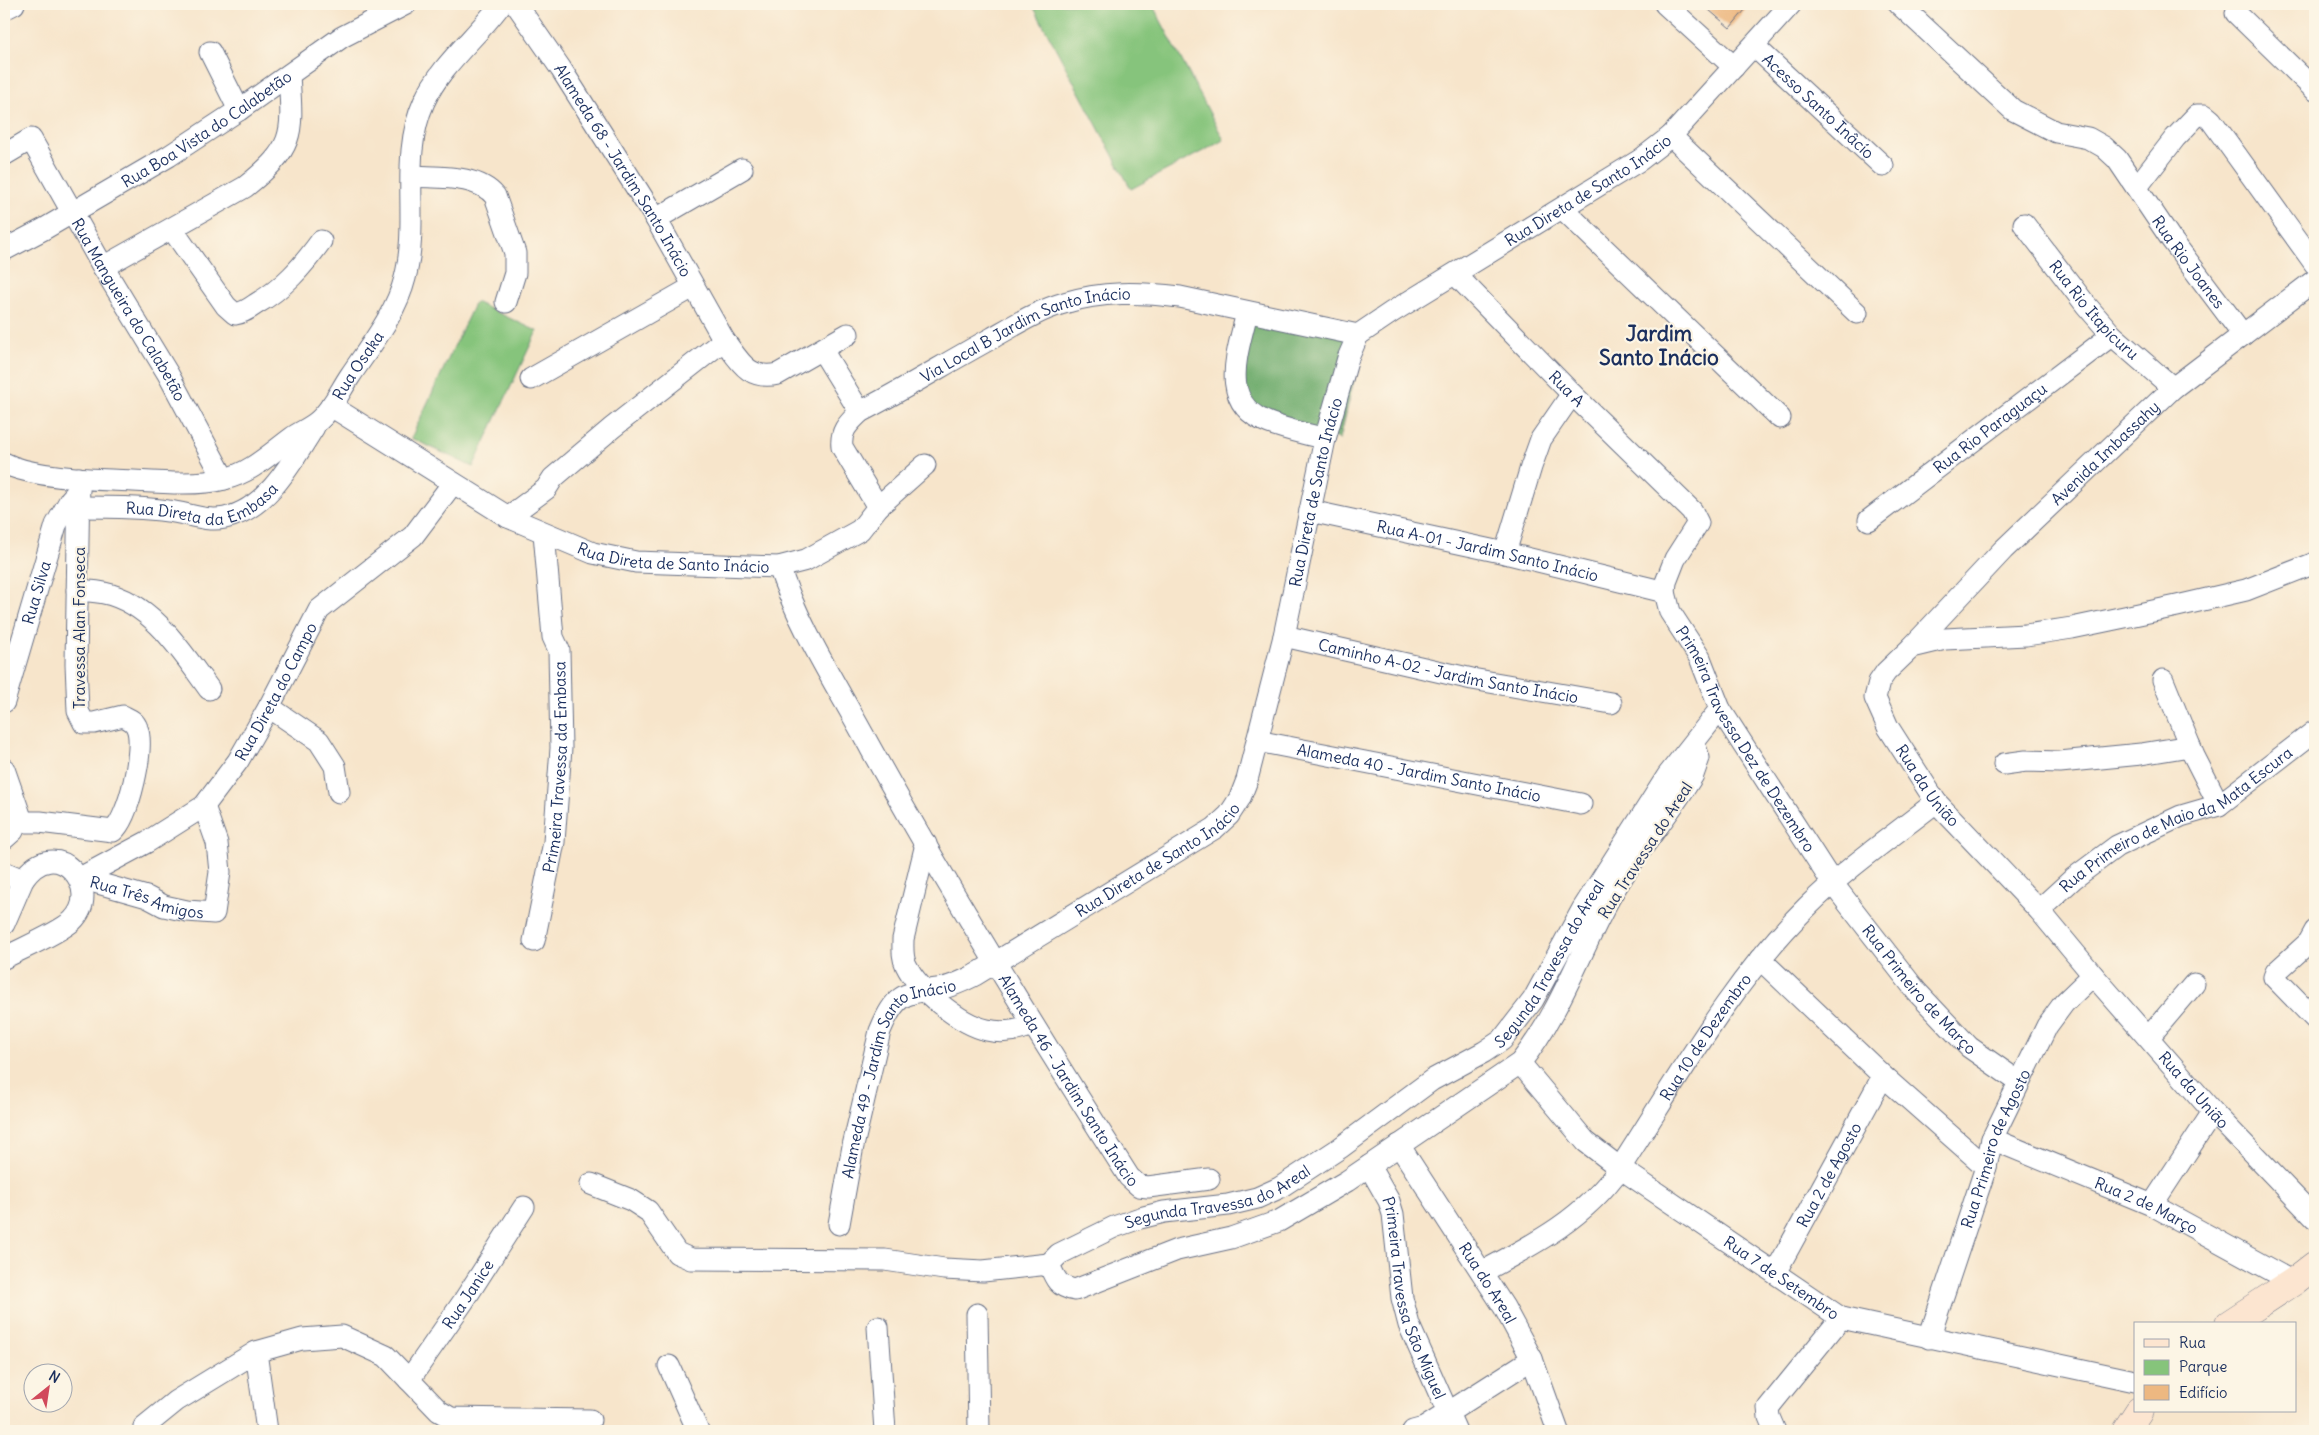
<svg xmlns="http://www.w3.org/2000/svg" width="2319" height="1435" viewBox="0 0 2319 1435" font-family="Delius,sans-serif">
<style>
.green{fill:#86c47b;stroke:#507a6c}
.forest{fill:#6caa6b;stroke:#446c64}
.building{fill:#edb881}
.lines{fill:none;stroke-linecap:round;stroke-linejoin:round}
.minor-casing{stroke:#686f84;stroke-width:23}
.secondary-casing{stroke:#686f84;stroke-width:29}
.minor{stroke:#fff;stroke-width:21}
.secondary{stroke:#fce5d0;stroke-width:28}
.labels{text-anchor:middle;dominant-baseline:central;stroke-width:4.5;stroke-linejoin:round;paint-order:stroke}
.street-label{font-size:16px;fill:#1b2f5e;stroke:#fcf5e5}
.district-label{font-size:21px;font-weight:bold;fill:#1b2f5e;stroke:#fcf5e5}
</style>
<rect width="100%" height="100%" fill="#fcf5e5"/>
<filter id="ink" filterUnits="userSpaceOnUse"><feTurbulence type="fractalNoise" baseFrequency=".02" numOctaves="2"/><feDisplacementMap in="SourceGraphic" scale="10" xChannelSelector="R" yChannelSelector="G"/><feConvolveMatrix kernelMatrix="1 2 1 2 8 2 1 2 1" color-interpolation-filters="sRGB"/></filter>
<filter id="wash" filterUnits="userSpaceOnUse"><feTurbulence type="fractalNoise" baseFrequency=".0096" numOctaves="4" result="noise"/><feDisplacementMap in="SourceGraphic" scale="20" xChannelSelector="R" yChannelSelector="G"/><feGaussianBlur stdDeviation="1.12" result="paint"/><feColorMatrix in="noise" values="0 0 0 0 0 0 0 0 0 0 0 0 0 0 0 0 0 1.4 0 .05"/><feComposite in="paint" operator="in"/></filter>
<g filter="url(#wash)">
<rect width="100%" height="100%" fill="#f7e5cb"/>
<!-- green -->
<path class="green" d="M1032 4H1152L1224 140 1131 189Z
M475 302 537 331 473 467 411 438Z"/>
<!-- forest -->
<path class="forest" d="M1252 311 1363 341 1340 439 1271 419 1244 400 1240 350Z"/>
<g id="blocks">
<!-- building -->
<path class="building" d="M1702 4H1750L1730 28Z"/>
</g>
</g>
<g filter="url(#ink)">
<use href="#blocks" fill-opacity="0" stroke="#686f84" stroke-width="1"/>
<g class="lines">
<defs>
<g id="minor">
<path id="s1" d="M516 4 561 69 656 219 724 340"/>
<path d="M1665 4 1734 67"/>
<path id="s2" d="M1899 4 2013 110 2056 132 2088 138 2104 147 2117 159 2171 239 2243 335"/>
<path d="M4 9 14 4"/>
<path d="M2236 13 2315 90"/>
<path id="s3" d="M1754 46 1883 166"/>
<path d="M210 52 239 110"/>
<path d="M1671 136 1857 313"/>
<path id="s4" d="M4 155 31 139 103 267 168 374 224 479"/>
<path d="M412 176C438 178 477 174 495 196L515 253V273L506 302"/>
<path d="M2137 187 2175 138 2197 115H2205L2211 120 2315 264"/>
<path d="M1563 209 1780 418"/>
<path d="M656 219 742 169"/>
<path id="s5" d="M2024 224 2086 305 2112 335 2173 388"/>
<path d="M172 229 226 306 235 314C243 313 249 309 256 304 284 288 302 267 321 241"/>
<path id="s6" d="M4 250 44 229 169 156 239 110 342 37 406 4"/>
<path d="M103 267 245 187C295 147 293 136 289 75"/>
<path id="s7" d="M1455 274 1572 394 1692 511 1698 523 1675 559 1666 582 1665 592 1670 612 1700 658 1720 709 1833 884 1917 992 1969 1047 2019 1082"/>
<path d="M1247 312C1238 353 1217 403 1269 423 1287 430 1307 434 1325 439"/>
<path d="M822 350 860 412"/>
<path d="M531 379 693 287"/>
<path id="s8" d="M331 406 508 517 593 553 636 562 779 567 806 560 860 530 878 507 925 465"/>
<path id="s9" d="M4 463C29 476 82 479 111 480 145 481 193 487 224 479 251 473 271 453 293 437 300 432 310 428 317 422 331 411 340 391 350 376 370 346 396 314 405 278 420 221 399 157 424 102 441 64 477 37 501 4"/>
<path id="s10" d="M80 507C110 507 139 507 168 511 187 513 205 522 225 518 268 509 293 460 314 427"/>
<path id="s11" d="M878 507 842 447C840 430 849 423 860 412 905 389 948 362 992 338 1015 325 1039 310 1064 303 1102 291 1140 292 1180 297L1358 335"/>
<path id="s12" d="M1310 511 1505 553 1665 592"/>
<path d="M508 517 546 489 553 478 612 428 724 340C739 360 748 381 778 374L848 334"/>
<path id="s13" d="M1869 520 2112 335"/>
<path d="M1505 553 1531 467 1541 439 1572 394"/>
<path id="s14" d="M2315 563 2246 590 2177 606 2072 628 2026 635 1945 639 1912 647 1886 672 1879 682 1875 698 1888 727 1936 802 2039 910 2093 975 2213 1112 2315 1218"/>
<path id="s15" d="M779 567C801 632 839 689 871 749 952 895 1039 1036 1129 1177L1139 1186 1148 1187 1209 1179"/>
<path d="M77 590C86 591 95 591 104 593 152 603 182 652 209 689"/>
<path id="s16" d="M1284 636 1472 679 1611 703"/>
<path id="s17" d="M1912 647 2003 550 2173 388 2315 280"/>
<path d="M2163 680 2194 756 2219 805"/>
<path id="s18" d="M4 702 56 525 70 500 79 490"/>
<path d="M269 707 319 741 335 766 339 792"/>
<path id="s19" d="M1257 741 1581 804"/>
<path id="s20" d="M1694 743 1699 758 1693 775C1667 818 1633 855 1609 899 1579 954 1560 1013 1520 1063L1347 1181 1279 1221 1231 1238 1177 1250 1075 1290C1058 1287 1055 1279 1049 1264L1059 1254 1114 1227 1140 1218 1164 1212 1228 1205 1257 1198 1279 1188 1340 1148 1432 1080 1484 1052 1502 1040 1533 1000 1582 910 1668 775 1720 709"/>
<path d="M2004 764 2026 761 2060 762 2141 754 2190 746"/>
<path d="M4 769 20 815 13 831 4 839"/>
<path d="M18 822H40L113 831C129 818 145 747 137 728 135 721 129 719 123 716L94 723H84L78 711 76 664 79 478"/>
<path d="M926 844 903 939C903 948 902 957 906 965 918 990 960 1024 987 1030 1003 1034 1018 1031 1032 1025"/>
<path d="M4 872 23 880 4 924"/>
<path id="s21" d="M80 878 147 842 204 806 238 761 269 707 319 610 413 536 453 483"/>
<path id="s22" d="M80 878 147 897 164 906 187 911 214 913 220 872 217 843 204 806"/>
<path id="s23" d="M2039 910 2074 878 2117 846 2181 816 2219 805 2315 731"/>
<path d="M2315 931 2309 942 2276 972 2274 977 2315 1019"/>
<path id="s24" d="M534 941 554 842 561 748 559 650 553 637 544 533"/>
<path d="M4 958C21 949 59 933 72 921 105 889 56 831 23 880"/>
<path d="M1760 959 1883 1076 1986 1167"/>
<path d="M2149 1037 2194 984"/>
<path id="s25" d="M1520 1063 1586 1142 1620 1168 1841 1318 2135 1381"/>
<path id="s26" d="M1992 1139 2152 1205 2293 1282"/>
<path id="s27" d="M1399 1145 1504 1307 1532 1359 1558 1431"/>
<path id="s28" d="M1369 1166 1389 1201 1393 1214 1402 1298 1409 1325 1456 1431"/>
<path d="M591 1184 631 1200 648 1211 677 1253 691 1259 885 1260 944 1269 983 1271 1049 1264"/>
<path d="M2152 1205 2213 1112"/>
<path id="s29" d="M839 1224 853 1146 880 1031C897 991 904 994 942 988 954 986 965 980 975 975L1215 828 1229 815 1240 798 1247 780 1284 636 1325 439 1348 358 1358 335 1392 312 1640 160 1671 136 1791 4"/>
<path id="s30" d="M1482 1272C1535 1244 1585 1218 1620 1168 1677 1080 1732 981 1807 907 1846 868 1893 836 1936 802"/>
<path id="s31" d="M1775 1273 1883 1076"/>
<path d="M977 1314 979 1431"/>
<path d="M878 1327 885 1431"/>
<path id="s32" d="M1929 1338 1986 1167 1992 1139 2047 1026 2064 1003 2093 975"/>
<path d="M669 1366 698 1431"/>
<path id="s33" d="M409 1380 463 1302 524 1207"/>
<path d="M144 1427 176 1401 256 1352"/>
<path d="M267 1431 256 1352 302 1339 342 1336 386 1356 439 1411 451 1418 590 1420"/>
<path d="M1413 1431 1424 1428 1532 1359"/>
<path d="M1775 1431 1769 1417 1768 1408 1841 1318"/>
</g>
<path id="secondary" d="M2229 1324 2293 1282 2315 1265
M2126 1431 2139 1411"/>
</defs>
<!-- minor casing -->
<use href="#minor" class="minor-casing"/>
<!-- secondary casing -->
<use href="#secondary" class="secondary-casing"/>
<!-- minor -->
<use href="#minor" class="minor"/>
<!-- secondary -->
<use href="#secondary" class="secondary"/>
</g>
</g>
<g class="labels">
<!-- street labels -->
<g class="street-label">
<text stroke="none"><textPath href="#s3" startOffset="88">Acesso Santo Inâcío</textPath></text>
<text stroke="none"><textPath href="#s6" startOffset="236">Rua Boa Vista do Calabetão</textPath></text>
<text stroke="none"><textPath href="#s1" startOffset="198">Alameda 68 - Jardim Santo Inácio</textPath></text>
<text stroke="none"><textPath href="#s29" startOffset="1386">Rua Direta de Santo Inácio</textPath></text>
<text stroke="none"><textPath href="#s2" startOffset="398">Rua Rio Joanes</textPath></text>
<text stroke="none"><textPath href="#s4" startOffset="228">Rua Mangueira do Calabetão</textPath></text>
<text stroke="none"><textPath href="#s5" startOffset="111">Rua Rio Itapicuru</textPath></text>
<text stroke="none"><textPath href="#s11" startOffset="296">Via Local B Jardim Santo Inácio</textPath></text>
<text stroke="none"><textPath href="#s9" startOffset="402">Rua Osaka</textPath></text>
<text stroke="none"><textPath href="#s7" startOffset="160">Rua A</textPath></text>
<text stroke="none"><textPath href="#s13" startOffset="152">Rua Rio Paraguaçu</textPath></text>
<text stroke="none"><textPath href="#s17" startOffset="274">Avenida Imbassahy</textPath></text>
<text stroke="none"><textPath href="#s29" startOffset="951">Rua Direta de Santo Inácio</textPath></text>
<text stroke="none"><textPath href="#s10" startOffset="126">Rua Direta da Embasa</textPath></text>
<text stroke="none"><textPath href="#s12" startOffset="182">Rua A-01 - Jardim Santo Inácio</textPath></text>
<text stroke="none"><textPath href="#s8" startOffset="382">Rua Direta de Santo Inácio</textPath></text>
<text stroke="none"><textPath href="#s18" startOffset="114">Rua Silva</textPath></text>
<text transform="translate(79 628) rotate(-90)">Travessa Alan Fonseca</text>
<text stroke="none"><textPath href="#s16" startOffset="168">Caminho A-02 - Jardim Santo Inácio</textPath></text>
<text stroke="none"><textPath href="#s21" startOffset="279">Rua Direta do Campo</textPath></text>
<text stroke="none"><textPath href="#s7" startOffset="595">Primeira Travessa Dez de Dezembro</textPath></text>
<text stroke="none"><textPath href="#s24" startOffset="176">Primeira Travessa da Embasa</textPath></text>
<text stroke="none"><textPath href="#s19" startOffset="165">Alameda 40 - Jardim Santo Inácio</textPath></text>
<text stroke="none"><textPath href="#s14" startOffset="581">Rua da União</textPath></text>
<text stroke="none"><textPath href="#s23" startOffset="166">Rua Primeiro de Maio da Mata Escura</textPath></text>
<text transform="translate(1645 850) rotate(-57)">Rua Travessa do Areal</text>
<text stroke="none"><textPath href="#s29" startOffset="531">Rua Direta de Santo Inácio</textPath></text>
<text stroke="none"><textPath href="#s22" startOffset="70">Rua Três Amigos</textPath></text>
<text stroke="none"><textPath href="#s20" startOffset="1518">Segunda Travessa do Areal</textPath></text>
<text stroke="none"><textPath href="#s7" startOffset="901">Rua Primeiro de Março</textPath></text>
<text stroke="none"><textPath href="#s30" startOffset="331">Rua 10 de Dezembro</textPath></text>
<text stroke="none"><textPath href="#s15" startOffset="590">Alameda 46 - Jardim Santo Inácio</textPath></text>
<text stroke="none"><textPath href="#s29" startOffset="170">Alameda 49 - Jardim Santo Inácio</textPath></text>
<text stroke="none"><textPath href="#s14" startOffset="986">Rua da União</textPath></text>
<text stroke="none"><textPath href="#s32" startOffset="201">Rua Primeiro de Agosto</textPath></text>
<text stroke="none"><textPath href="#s31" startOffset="112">Rua 2 de Agosto</textPath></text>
<text stroke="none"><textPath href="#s20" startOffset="1098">Segunda Travessa do Areal</textPath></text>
<text stroke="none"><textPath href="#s26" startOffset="168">Rua 2 de Março</textPath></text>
<text stroke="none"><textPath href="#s25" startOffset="341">Rua 7 de Setembro</textPath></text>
<text stroke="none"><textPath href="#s27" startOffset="164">Rua do Areal</textPath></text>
<text stroke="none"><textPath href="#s33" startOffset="104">Rua Janice</textPath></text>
<text stroke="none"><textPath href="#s28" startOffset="141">Primeira Travessa São Miguel</textPath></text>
</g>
<!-- district labels -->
<g class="district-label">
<text x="1659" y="333">Jardim<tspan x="1659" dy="24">Santo Inácio</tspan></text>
</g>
</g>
<!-- margin -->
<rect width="2319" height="1435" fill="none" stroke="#fcf5e5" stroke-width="20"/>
<!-- legend -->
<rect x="2134" y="1322" width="162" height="90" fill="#fcf5e5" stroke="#a2a6af"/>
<rect x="2144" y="1339" width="25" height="8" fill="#fce5d0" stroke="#a2a6af"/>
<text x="2179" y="1348" font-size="15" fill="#1b2f5e">Rua</text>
<rect x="2144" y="1360" width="25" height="15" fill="#86c47b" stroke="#a2a6af"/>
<text x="2179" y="1372" font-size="15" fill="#1b2f5e">Parque</text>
<rect x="2144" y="1385" width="25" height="15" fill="#edb881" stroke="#a2a6af"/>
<text x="2179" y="1398" font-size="15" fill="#1b2f5e">Edifício</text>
<!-- north arrow -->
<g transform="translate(48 1388) rotate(30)"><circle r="24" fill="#fcf5e5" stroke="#a2a6af"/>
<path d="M0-4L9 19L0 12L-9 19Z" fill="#d1495b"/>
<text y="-8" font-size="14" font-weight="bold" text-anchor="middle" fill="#1b2f5e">N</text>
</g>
</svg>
